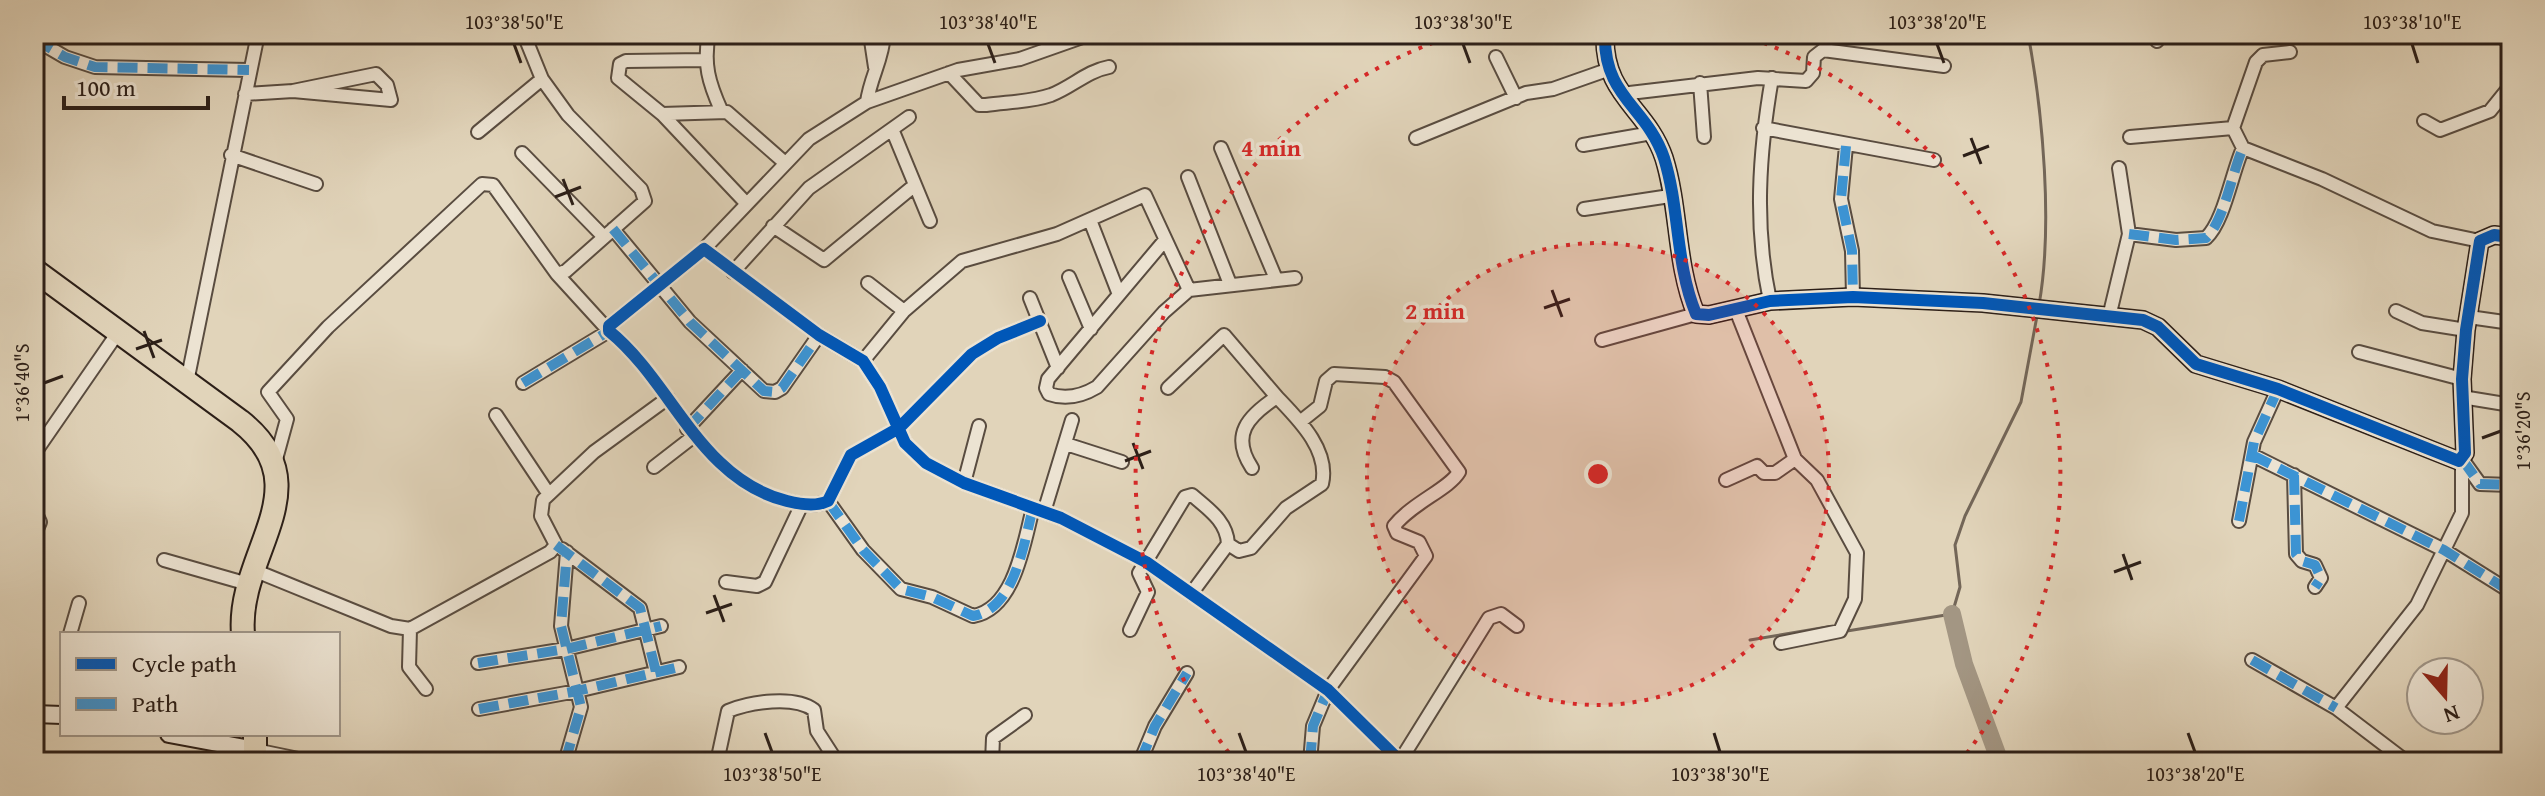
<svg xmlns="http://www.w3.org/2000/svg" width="2545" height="796" viewBox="0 0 2545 796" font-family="'Gentium Book Plus',serif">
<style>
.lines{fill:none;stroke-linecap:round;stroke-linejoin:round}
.stream{stroke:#736658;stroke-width:3}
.river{stroke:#a39683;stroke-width:18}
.street-casing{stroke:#594c40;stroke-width:16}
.secondary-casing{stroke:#2c1f18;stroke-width:20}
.highway-casing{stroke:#2c1f18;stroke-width:26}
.street{stroke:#ece3d2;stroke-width:12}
.secondary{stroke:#ece3d2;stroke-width:16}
.highway{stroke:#e1d4ba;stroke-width:22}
.quiet{stroke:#3c94d4;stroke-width:10;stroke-dasharray:20 10;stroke-linecap:butt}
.cycleway-casing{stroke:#ece3d2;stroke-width:17}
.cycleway{stroke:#0057b8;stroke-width:12}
.ticks{fill:none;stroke:#2c1f18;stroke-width:3}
.ring{fill:none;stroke:#d62828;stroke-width:4;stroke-dasharray:4 8}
.centre{fill:#d62828;stroke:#ece3d2;stroke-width:4}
.ring-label{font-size:24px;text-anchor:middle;font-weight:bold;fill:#d62828;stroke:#ece3d2;stroke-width:7;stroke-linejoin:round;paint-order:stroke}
.neatline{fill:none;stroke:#2c1f18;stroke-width:3}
.ticks-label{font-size:20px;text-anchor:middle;fill:#2c1f18}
</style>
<rect width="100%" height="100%" fill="#e1d4ba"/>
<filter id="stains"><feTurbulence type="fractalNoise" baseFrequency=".0025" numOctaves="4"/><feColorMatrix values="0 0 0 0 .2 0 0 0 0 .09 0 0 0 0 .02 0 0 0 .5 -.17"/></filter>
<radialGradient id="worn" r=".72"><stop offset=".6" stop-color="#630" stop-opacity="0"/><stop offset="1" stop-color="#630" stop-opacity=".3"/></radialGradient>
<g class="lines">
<!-- stream -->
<path class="stream" d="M2028 34C2043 113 2053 226 2039 305
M1847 631 1952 614 1960 587 1955 545 1965 516 2021 402 2037 316
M1750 640 1833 626"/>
<!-- river -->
<path class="river" d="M1952 614 1964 664 2000 762"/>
<defs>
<path id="street" d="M546 34 547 36
M709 34C703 64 709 83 721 110
M870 34 875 67
M2499 34 2511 45
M34 39 65 57 95 67 249 70
M2157 41 2159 34
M2290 52 2263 55 2256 62 2233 128 2243 148 2322 179 2432 231 2480 241
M1496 57 1516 98
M705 60 626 61 620 64 618 78 662 114 727 112 784 162
M949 73 979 105H986C1007 102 1031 102 1051 95 1072 87 1087 71 1109 67
M1700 83 1704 137
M245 94 293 91 391 100 387 85 376 74 293 91
M1621 94 1758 78 1806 81 1813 73 1814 57 1823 50 1944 66
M867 102C870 78 883 59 884 34
M662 114 746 203
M2424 121 2440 130 2490 111 2511 85
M1763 128 1934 160
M892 129 930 221
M478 132 542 79
M2130 137 2233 128
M1416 138 1526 93 1553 89 1607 70
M1583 145 1652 133
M1846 146 1841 199 1852 251 1853 297
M1221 148 1276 279
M522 153 603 236
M231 155 316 184
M1188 177 1230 284
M1584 209 1670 196
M1090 220 1118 292
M773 226 824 260 915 185
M613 229 690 322 764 391 775 392 782 388 819 335
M2129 234 2176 240 2206 238C2224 222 2232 172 2243 148
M1165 240 1048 379 1046 388 1049 394C1066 400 1082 396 1097 387L1164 312 1189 290 1295 278
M704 249 809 139 867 102 958 70 1020 59 1091 34
M733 272 809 188 909 117
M1069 277 1091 329
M868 283 904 311
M1030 298 1058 368
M1770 301C1754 226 1759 153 1772 78
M1736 310 1795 459 1817 480 1857 553 1855 599 1840 631 1781 643
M2396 311 2422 323 2466 330
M2109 317 2129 234 2119 168
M2469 317 2511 323
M1040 321 998 338 972 354 899 428 851 455 828 501C816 507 799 504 787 501 699 479 673 383 609 331V326L704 249 819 335 863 361 880 387 905 443 926 463 964 483 1061 518 1146 562 1328 690 1401 762
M1602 340 1696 314
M2359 352 2462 379
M863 361 904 311 962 261 1057 234 1145 195 1189 290
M187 382 258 34
M523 383 609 331 557 274
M1168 388 1224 335 1277 397
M2462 397 2511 405
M496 415 548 493
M1300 422 1320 406 1326 381 1334 374 1385 377 1394 382 1459 472C1449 489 1412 503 1394 526L1397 533 1419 542 1426 556 1328 690 1313 726 1310 762
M687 429 742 370
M1066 444 1122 462
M34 454 119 331
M2252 455 2444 550 2511 592
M2462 459 2480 484 2511 485
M275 463 287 419 268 392 328 327 482 184 493 185 557 274 566 271 645 201 641 189 568 115 542 79 527 42
M654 467 694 436
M2294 475 2296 554 2302 561 2315 565 2321 578 2315 587
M1726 480 1757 466 1764 473H1775L1795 459
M964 483 979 426
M828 501 863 550 901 589 932 597 973 616C1015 609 1024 542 1033 508
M34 509 40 522 34 536
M1044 512 1072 420
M2239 521 2254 442 2278 389
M562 549 640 608 656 672
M164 560 248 584
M251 569 391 626 410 629 550 552 556 545 541 516 543 500 594 452 668 398
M726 582 757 586 765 582 802 504
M1191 594 1228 544 1239 551 1251 548 1286 508 1322 484C1330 450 1298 419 1277 397 1248 416 1230 435 1252 468
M410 629 409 667 426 689
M1130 630 1148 592 1139 573 1185 497 1192 495C1208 509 1227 521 1228 544
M70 634 79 603
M2252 660 2336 708 2407 762
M478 663 566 649 661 626
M2336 708 2417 605 2462 513V459
M479 709 577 691 679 667
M255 750 313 762
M1400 761 1489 618 1501 614 1517 626
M565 762 581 707 561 626 567 552
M717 762 728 711C750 702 794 695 814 710L817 731 837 762
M992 762 993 738 1025 715
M1140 762 1155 726 1187 673"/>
<path id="secondary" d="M1605 34C1603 97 1647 107 1664 158 1680 209 1675 263 1696 314L1709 315 1770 301 1853 297 1983 303 2143 320 2158 327 2196 364 2278 389 2459 461 2465 453 2462 379 2466 330 2480 241 2494 235 2511 237
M34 714 62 715
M169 734 255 750"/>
<path id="highway" d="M34 270 240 421C324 487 236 553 243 634
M255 762V734"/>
</defs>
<!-- street casing -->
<use href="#street" class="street-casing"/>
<!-- secondary casing -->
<use href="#secondary" class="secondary-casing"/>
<!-- highway casing -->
<use href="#highway" class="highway-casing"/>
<!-- street -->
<use href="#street" class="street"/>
<!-- secondary -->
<use href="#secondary" class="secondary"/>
<!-- highway -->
<use href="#highway" class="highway"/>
<!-- quiet -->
<path class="quiet" d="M34 39 65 57 95 67 249 70
M1846 146 1841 199 1852 251 1853 297
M613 229 690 322 764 391 775 392 782 388 819 335
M2129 234 2176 240 2206 238C2224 222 2232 172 2243 148
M523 383 609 331
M687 429 742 370
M2252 455 2444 550 2511 592
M2462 459 2480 484 2511 485
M2294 475 2296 554 2302 561 2315 565 2321 578 2315 587
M828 501 863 550 901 589 932 597 973 616C1015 609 1024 542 1033 508
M2239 521 2254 442 2278 389
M556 545 640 608 656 672
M2252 660 2336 708
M478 663 566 649 661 626
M479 709 577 691 679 667
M565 762 581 707 561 626 567 552
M1140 762 1155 726 1187 673
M1310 762 1313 726 1328 690"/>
<defs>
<path id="cycleway" d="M1605 34C1603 97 1647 107 1664 158 1680 209 1675 263 1696 314L1709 315 1770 301 1853 297 1983 303 2143 320 2158 327 2196 364 2278 389 2459 461 2465 453 2462 379 2466 330 2480 241 2494 235 2511 237
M1040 321 998 338 972 354 899 428 851 455 828 501C816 507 799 504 787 501 699 479 673 383 609 331V326L704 249 819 335 863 361 880 387 905 443 926 463 964 483 1061 518 1146 562 1328 690 1401 762"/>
</defs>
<!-- cycleway casing -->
<use href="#cycleway" class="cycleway-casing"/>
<!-- cycleway -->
<use href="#cycleway" class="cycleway"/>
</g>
<!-- ticks -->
<path class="ticks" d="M514 44 521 63M988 44 995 63M1463 44 1470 63M1937 44 1944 63M2412 44 2418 63M1971 138 1981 164M1963 156 1989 146M563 179 573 205M555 197 581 187M1552 290 1562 317M1544 308 1570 299M144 331 154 358M136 349 162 340M44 383 63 376M2482 438 2501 431M1133 443 1143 469M1125 461 1151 451M2123 554 2132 580M2114 572 2141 562M714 595 724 622M706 613 732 604M765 733 772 752M1239 733 1246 752M1714 733 1720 752M2188 733 2195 752"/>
<!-- distance rings -->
<circle cx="1598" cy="474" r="231" fill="#d62828" fill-opacity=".12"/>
<g class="ring">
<circle cx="1598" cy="474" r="231"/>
<path d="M1236 762A462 462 0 0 1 1455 35M1741 35A462 462 0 0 1 1960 762"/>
</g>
<circle cx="1598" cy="474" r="12" class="centre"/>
<g class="ring-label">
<text x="1271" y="156">4 min</text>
<text x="1435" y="319">2 min</text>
</g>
<!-- margin -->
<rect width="2545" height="796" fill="none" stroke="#e1d4ba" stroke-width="88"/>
<!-- legend -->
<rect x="60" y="632" width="280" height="104" fill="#ece3d2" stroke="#9f9588" stroke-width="2"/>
<rect x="76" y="658" width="40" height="12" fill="#0057b8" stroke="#9f9588" stroke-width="2"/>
<text x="132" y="672" font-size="24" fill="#2c1f18">Cycle path</text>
<rect x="76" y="698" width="40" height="12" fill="#3c94d4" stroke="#9f9588" stroke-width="2"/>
<text x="132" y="712" font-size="24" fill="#2c1f18">Path</text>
<!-- north arrow -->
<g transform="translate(2445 696) rotate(160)"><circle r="38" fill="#ece3d2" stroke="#9f9588" stroke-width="2"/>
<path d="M0-6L14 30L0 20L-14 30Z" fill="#8f2418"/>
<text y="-12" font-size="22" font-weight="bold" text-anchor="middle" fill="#2c1f18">N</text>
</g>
<!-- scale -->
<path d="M64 96v12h144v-12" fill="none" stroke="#2c1f18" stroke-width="4"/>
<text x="76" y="96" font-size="24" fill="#2c1f18" stroke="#ece3d2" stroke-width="6" paint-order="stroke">100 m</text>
<rect x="44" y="44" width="2457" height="708" class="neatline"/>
<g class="ticks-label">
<text x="514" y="29">103°38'50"E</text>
<text x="988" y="29">103°38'40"E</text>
<text x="1463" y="29">103°38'30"E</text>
<text x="1937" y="29">103°38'20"E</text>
<text x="2412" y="29">103°38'10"E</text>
<text transform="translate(22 383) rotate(-90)" y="7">1°36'40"S</text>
<text transform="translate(2523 431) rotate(-90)" y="7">1°36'20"S</text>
<text x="772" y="781">103°38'50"E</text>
<text x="1246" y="781">103°38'40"E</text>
<text x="1720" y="781">103°38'30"E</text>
<text x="2195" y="781">103°38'20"E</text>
</g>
<rect width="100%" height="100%" filter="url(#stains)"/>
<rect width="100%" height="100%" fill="url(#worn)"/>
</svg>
